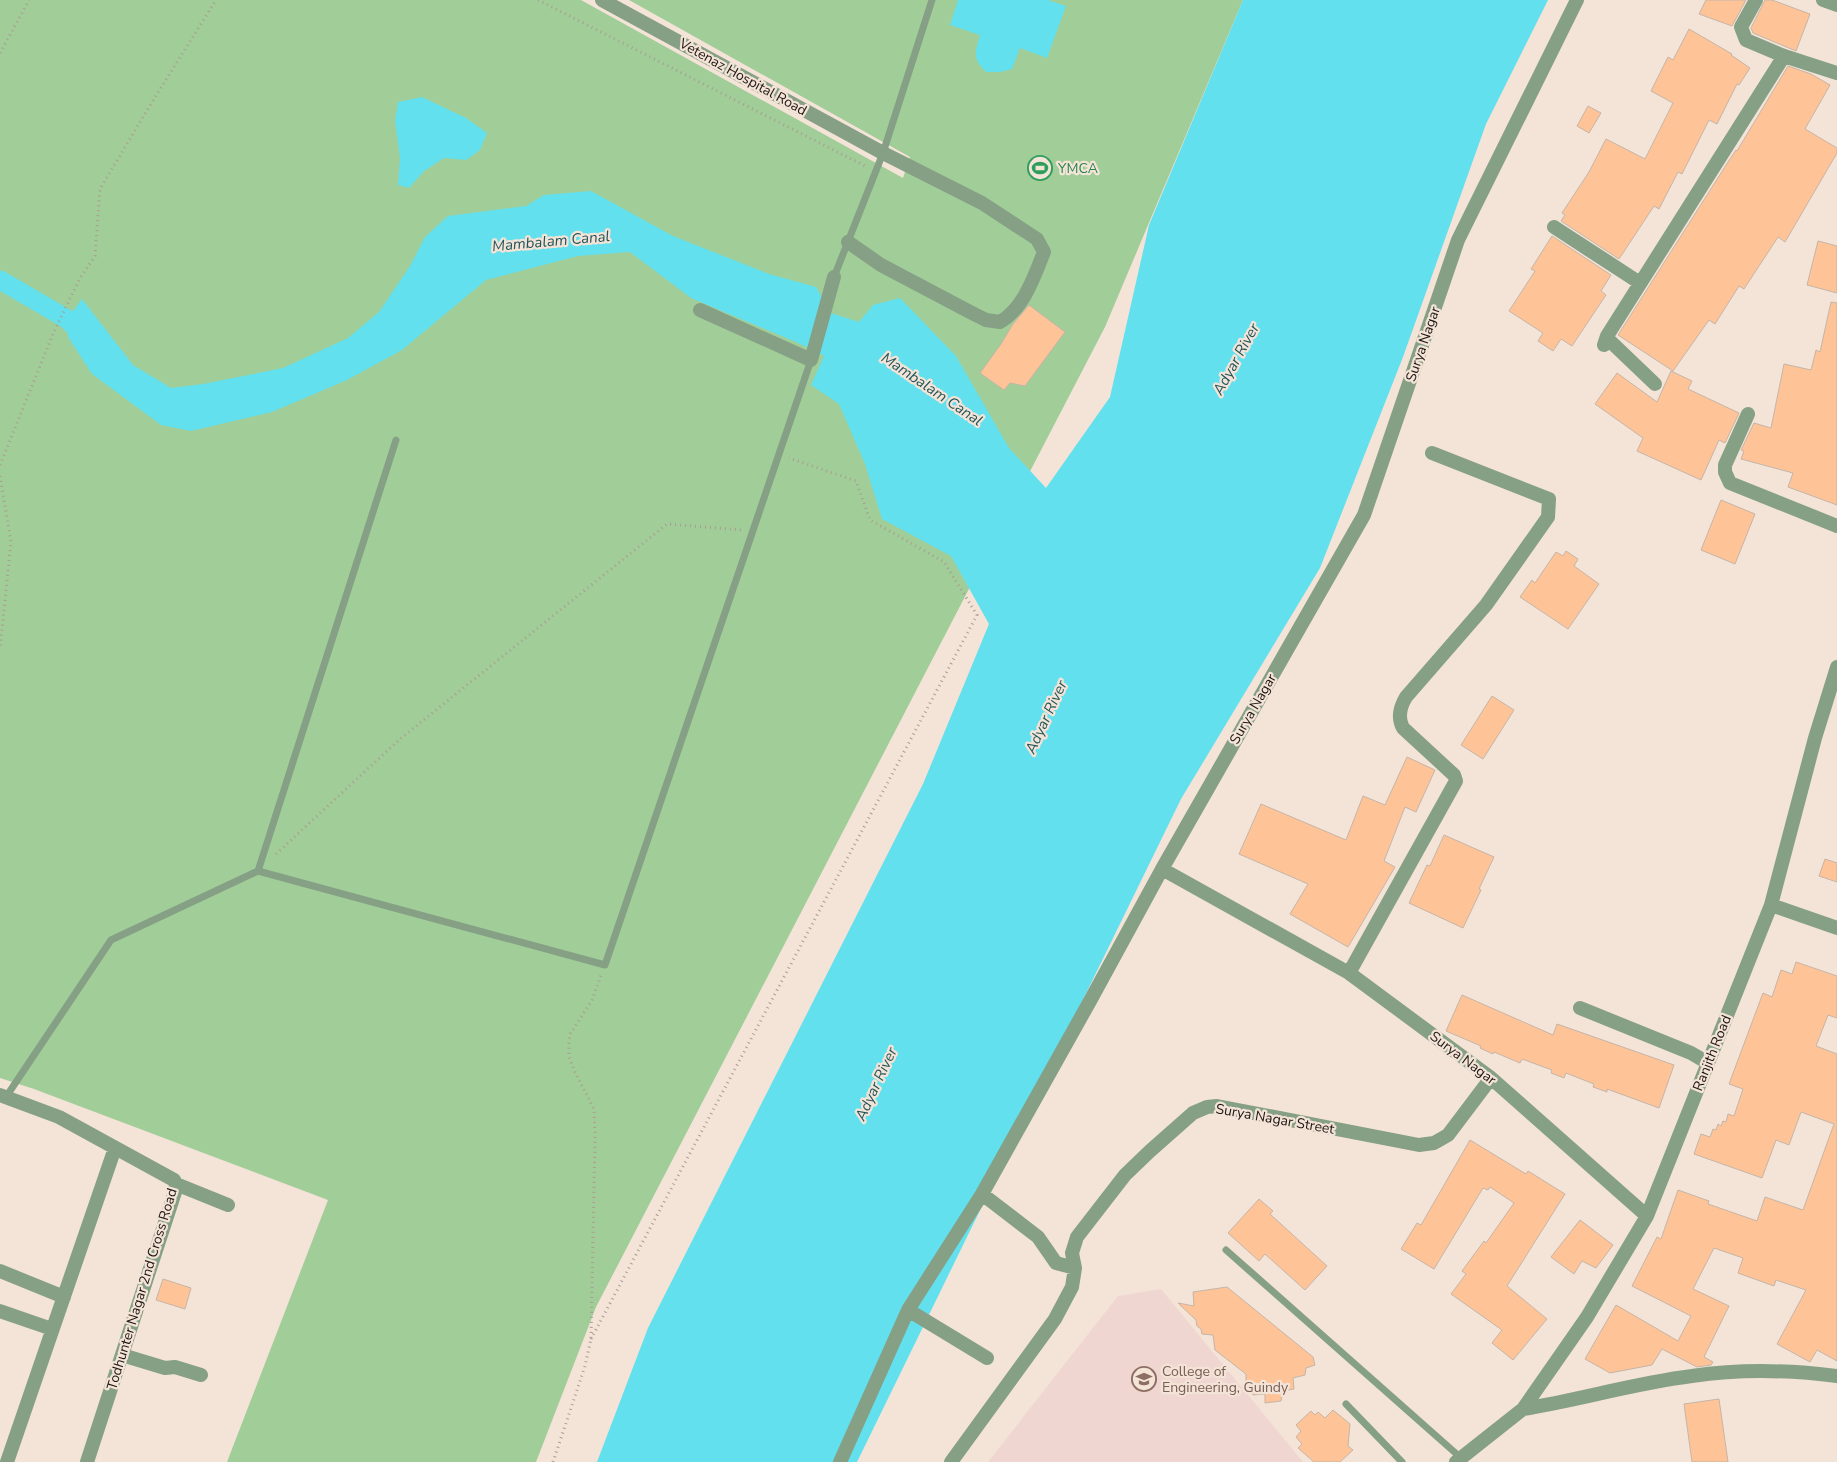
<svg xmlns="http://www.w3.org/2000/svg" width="1837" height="1462" viewBox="0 0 1837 1462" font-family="'Nunito Sans',sans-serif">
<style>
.education{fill:#f0d6d1}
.green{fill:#a1cd99}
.water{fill:#63e0ed}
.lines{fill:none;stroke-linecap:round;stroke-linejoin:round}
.canal{stroke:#63e0ed;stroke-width:19}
.building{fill:#fec396;stroke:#c5b5a9}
.path{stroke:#aa9d93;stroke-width:3;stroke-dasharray:1 4;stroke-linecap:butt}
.lane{stroke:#85a085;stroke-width:7}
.street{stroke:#85a085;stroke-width:14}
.labels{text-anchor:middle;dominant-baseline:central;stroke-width:4.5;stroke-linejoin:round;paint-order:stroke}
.street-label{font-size:14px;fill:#1c1612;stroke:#f4e3d7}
.leisure-label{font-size:14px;fill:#27864d;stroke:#f4e3d7;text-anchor:start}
.education-label{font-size:14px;fill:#785e54;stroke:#f4e3d7;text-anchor:start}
.water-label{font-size:15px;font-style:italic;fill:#1f555a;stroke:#f4e3d7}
</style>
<rect width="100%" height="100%" fill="#f4e3d7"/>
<!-- education -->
<path class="education" d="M1161 1289 1303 1462H988L1118 1296Z"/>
<!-- green -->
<path class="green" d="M0 0H581L903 178 910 157 629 0H1243L1105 327 596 1307 536 1462H227L328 1200 34 1089 0 1078Z"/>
<!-- water -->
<path class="water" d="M958 0H1048L1066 6 1047 58 1020 48 1012 69 1000 72H986C972 58 975 53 980 35L950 25Z
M1243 0H1548L1486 124 1403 357 1320 568 1181 799 857 1462H597L648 1328 923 784 989 624 951 556 882 519 865 464 839 404 811 385 824 356 798 343 691 298 630 252 578 256 486 280 402 350 347 380 272 412 191 431 161 425 92 374 68 337 67 319 82 299 133 365 171 388 203 384 283 368 348 338 379 312 410 266 425 237 448 216 526 206 544 195 591 191 673 236 769 274 816 287 831 313 859 322 873 305 900 298 956 356 1009 448 1046 488 1110 397 1149 225Z
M422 97 466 118 487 133 480 150 466 160 444 158 424 171 409 188 398 185 400 158 395 121 398 102Z"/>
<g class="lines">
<!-- canal -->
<path class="canal" d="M0 280 67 319 85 338"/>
</g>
<!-- building -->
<path class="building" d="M1706 0H1746L1732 26 1699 14Z
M1765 0H1772L1810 14 1796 51 1753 33 1751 28Z
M1689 29 1732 54 1731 55 1750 68 1739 85 1737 84 1717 124 1709 120 1682 174 1678 172 1659 209 1654 206 1619 259 1561 221 1565 215 1562 213 1589 172 1606 139 1645 159 1673 103 1651 91 1668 57 1673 60Z
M1788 66 1811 74 1830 85 1805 129 1837 148V153L1785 242 1778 237 1744 289 1739 286 1715 324 1709 320 1673 371 1618 335 1728 162 1736 150 1737 151Z
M1588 106 1601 113 1589 133 1577 126Z
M1552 236 1611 275 1601 291 1606 295 1572 346 1561 339 1553 351 1538 341 1543 333 1509 311 1535 271 1531 269Z
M1818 241 1837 246V293L1807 285Z
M1831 302 1837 303V505L1788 487 1793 473 1741 459 1744 451 1741 450 1754 423 1771 428 1784 364 1811 370 1816 350 1820 352Z
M1029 305 1065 332 1025 386 1010 383 1004 390 980 373 1001 344 1013 324Z
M1671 371 1692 381 1688 389 1739 413 1725 443 1719 440 1701 480 1637 451 1643 438 1595 404 1617 373 1657 402Z
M1721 500 1755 514 1735 564 1701 550Z
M1566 551 1578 559 1574 566 1599 584 1568 629 1520 597 1532 580 1535 583 1556 552 1563 556Z
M1492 696 1514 710 1483 759 1461 745Z
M1407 757 1435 770 1416 812 1405 807 1384 861 1395 867 1348 947 1290 914 1308 884 1239 854 1261 804 1346 840 1363 796 1385 805Z
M1444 835 1494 857 1479 889 1481 890 1463 928 1409 903 1427 865 1430 866Z
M1825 859 1837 863V882L1819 876Z
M1796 962 1837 976V1018L1828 1015 1816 1046 1837 1054V1361L1817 1350 1810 1362 1777 1344 1806 1290 1776 1280 1774 1286 1738 1273 1743 1258 1714 1248 1693 1289 1729 1306 1704 1357 1713 1362 1711 1365 1697 1367 1662 1349 1652 1365 1610 1373 1585 1359 1616 1305 1678 1341 1691 1316 1632 1286 1657 1237 1661 1239 1678 1190 1709 1201 1708 1204 1757 1221 1765 1197 1803 1210 1834 1124 1801 1112 1789 1145 1776 1140 1762 1178 1694 1154 1701 1134 1710 1137 1713 1129 1716 1130 1718 1124 1721 1126 1723 1121 1726 1122 1728 1114 1734 1116 1743 1089 1729 1084 1763 993 1772 997 1781 970 1792 974Z
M1462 995 1553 1035 1557 1024 1674 1065 1659 1108 1607 1089V1092L1593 1087 1594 1084 1566 1073 1564 1078 1551 1073 1552 1070 1522 1059 1520 1063 1494 1052 1493 1054 1480 1048 1481 1046 1446 1031Z
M1470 1140 1526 1174 1528 1171 1565 1194 1507 1286 1547 1319 1513 1360 1492 1343 1502 1330 1451 1294 1466 1274 1462 1271 1484 1241 1486 1243 1514 1203 1490 1187 1488 1190 1483 1188 1434 1269 1401 1249 1417 1223 1421 1225Z
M1259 1199 1273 1211 1270 1214 1327 1266 1305 1290 1265 1254 1259 1261 1228 1233Z
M1580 1220 1613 1245 1596 1268 1582 1261 1574 1274 1551 1257Z
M163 1279 191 1288 185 1309 156 1300Z
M1227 1287 1313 1357 1315 1365 1306 1368 1305 1375 1293 1378 1294 1389 1283 1391 1281 1401 1265 1403V1394L1253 1395 1249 1382 1246 1381V1374L1215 1350 1213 1335 1202 1334 1201 1329 1197 1326 1196 1320 1178 1303 1194 1306 1193 1292Z
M1719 1399 1728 1462H1692L1684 1404Z
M1333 1410 1350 1424 1348 1446 1353 1450 1340 1462H1314L1298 1448 1302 1444 1296 1437 1301 1431 1296 1425 1311 1411 1315 1415 1318 1412 1325 1418Z"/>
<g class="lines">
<!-- path -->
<path class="path" d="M538 0 865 166
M0 53 29 0
M0 465 53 334 80 278 95 256 100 189 152 102 216 0
M0 476 11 542 0 649
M276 854 400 739 667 524 742 530
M591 1339 977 615 944 562 870 520 856 481 789 458
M553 1462 585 1366 591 1339 595 1135 594 1109 575 1072 569 1057V1043L570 1034 592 1000 601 975"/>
<!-- lane -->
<path class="lane" d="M834 277 883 153 932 0
M258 871 605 965 811 360
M6 1097 111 940 258 871 396 440
M1226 1250 1460 1457
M1346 1404 1402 1462"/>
<!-- street -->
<path class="street" d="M602 0 883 153 982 203 1037 239 1044 252C1034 277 1024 308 1000 322L986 320 972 313 881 265 848 242
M1577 0 1458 240 1364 515 1162 869 1349 973 1491 1078 1647 1216
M1756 0 1741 27 1746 40 1784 56 1837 73
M1823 0 1837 5
M1554 227 1640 283
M700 310 811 360 834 277
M1655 384 1610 341 1604 345 1607 336 1784 56
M1748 414 1725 465V472L1730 483 1837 526
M1771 905 1837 928
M1349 973 1456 781 1454 775 1403 728C1397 717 1400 707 1406 697L1486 605 1548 517 1549 499 1432 453
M1580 1008 1691 1053 1708 1063
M0 1095 59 1117 174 1180 176 1184 175 1192 87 1462
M176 1184 228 1205
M982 1194 1038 1237 1056 1263 1075 1268
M0 1271 64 1297
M908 1310 987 1358
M0 1311 52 1329
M122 1355 165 1368 175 1367 201 1375
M1523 1409C1579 1400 1635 1383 1692 1376 1740 1369 1789 1370 1837 1376
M7 1462 115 1148
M840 1462 908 1310 982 1194 1090 1001 1162 869
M951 1462 1055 1319 1072 1287 1075 1268 1072 1253 1077 1237 1125 1175 1150 1151 1193 1113 1207 1107 1217 1106 1419 1145 1434 1143 1448 1135 1491 1078
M1456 1462 1523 1409 1587 1317 1647 1216 1771 905 1815 738 1837 667"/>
</g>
<!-- icons -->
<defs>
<symbol id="stadium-ring" viewBox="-11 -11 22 22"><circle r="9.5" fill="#f4e3d7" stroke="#2e9e5b" stroke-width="1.5"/><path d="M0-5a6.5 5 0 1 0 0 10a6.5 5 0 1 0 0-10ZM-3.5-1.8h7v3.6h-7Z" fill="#2e9e5b"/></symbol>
<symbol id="university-ring" viewBox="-11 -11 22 22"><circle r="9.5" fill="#f4e3d7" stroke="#8d6e63" stroke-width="1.5"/><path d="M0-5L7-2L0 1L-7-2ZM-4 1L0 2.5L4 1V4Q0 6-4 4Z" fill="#8d6e63"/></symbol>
</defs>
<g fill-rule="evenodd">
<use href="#stadium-ring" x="1026" y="154" width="28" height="28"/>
<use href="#university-ring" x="1130" y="1365" width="28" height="28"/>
</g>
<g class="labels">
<!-- street labels -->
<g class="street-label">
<text transform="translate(743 77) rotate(29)">Vetenaz Hospital Road</text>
<text transform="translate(1423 344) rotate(-71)">Surya Nagar</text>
<text transform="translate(1253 709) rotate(-60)">Surya Nagar</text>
<text transform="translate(1712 1053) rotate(-68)">Ranjith Road</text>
<text transform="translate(1463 1058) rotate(37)">Surya Nagar</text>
<text transform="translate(1275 1119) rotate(10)">Surya Nagar Street</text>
<text transform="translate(142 1289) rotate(-73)">Todhunter Nagar 2nd Cross Road</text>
</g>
<!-- leisure labels -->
<g class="leisure-label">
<text x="1058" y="168">YMCA</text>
</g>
<!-- education labels -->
<g class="education-label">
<text x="1162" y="1371">College of<tspan x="1162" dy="16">Engineering, Guindy</tspan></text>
</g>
<!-- water labels -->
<g class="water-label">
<text transform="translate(551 241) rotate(-5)">Mambalam Canal</text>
<text transform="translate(1236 359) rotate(-61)">Adyar River</text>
<text transform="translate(932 389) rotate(34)">Mambalam Canal</text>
<text transform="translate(1046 717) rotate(-65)">Adyar River</text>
<text transform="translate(876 1084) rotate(-65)">Adyar River</text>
</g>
</g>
</svg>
